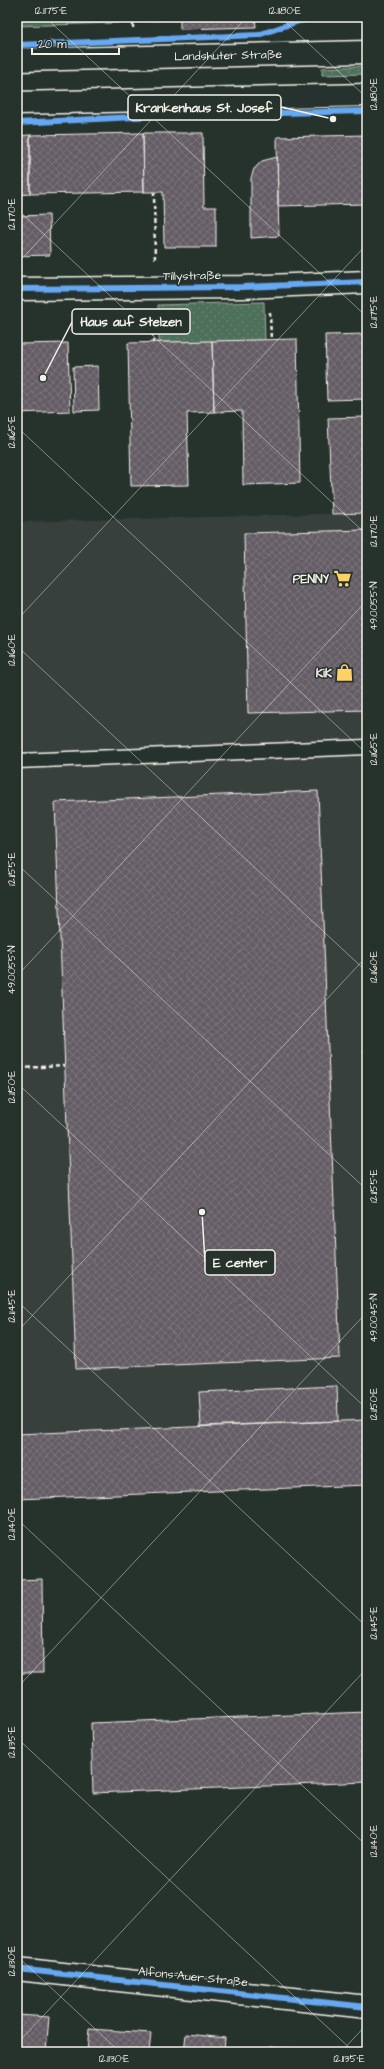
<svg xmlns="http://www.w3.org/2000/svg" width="384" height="2069" viewBox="0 0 384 2069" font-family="'Architects Daughter',sans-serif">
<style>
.built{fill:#39403e}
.grass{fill:url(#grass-dots);stroke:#a1b0a1}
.park{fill:url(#park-tufts);stroke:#a1b0a1}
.building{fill:url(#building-cross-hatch);stroke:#f4f1e8}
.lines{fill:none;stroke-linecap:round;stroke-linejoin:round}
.service-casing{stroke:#f4f1e8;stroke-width:17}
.minor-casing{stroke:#f4f1e8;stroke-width:25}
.secondary-casing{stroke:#f4f1e8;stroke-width:25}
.path{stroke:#f4f1e8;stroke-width:2.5;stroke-dasharray:4 3;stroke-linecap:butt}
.service{stroke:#26332d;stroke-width:14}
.minor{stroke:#26332d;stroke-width:22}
.secondary{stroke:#26332d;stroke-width:22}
.cycleway-casing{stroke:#26332d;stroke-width:8}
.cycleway{stroke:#66a8f1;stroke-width:6}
.ticks{fill:none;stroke:#f4f1e8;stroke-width:1;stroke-opacity:0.45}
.labels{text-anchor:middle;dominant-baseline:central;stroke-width:3;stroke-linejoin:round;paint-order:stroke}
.street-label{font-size:12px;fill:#f4f1e8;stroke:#26332d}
.poi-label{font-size:12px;font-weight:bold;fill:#f4f1e8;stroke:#26332d;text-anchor:end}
.leader{fill:none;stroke:#f4f1e8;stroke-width:1.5}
.callout-dot{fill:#f4f1e8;stroke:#26332d;stroke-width:1.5}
.callout{fill:#26332d;stroke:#f4f1e8;stroke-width:1.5}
.callout-label{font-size:13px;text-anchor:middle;font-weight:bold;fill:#f4f1e8}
.neatline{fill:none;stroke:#f4f1e8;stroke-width:1.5}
.ticks-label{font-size:10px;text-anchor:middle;fill:#f4f1e8}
</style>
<defs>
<pattern id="grass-dots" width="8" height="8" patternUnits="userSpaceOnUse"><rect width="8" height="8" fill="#4e6f5a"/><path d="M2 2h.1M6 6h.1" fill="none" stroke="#688472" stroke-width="1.8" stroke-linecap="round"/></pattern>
<pattern id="park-tufts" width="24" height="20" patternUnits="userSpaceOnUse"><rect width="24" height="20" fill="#4e6f5a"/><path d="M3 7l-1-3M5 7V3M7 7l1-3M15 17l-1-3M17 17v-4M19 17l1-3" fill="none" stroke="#688472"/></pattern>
<pattern id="building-cross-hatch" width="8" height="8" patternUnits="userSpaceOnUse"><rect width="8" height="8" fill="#655d65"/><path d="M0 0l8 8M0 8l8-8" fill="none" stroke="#7c757b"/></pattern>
</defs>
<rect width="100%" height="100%" fill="#26332d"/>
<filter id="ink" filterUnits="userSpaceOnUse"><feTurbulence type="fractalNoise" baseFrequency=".025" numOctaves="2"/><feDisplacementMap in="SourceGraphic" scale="8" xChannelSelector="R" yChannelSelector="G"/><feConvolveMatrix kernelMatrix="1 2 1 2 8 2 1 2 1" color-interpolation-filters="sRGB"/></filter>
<g filter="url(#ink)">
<!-- built -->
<path class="built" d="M17 17H367L17 26Z
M367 513V1420L17 1434V522Z"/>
<!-- grass -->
<path class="grass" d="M367 66V74L322 75V68Z
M264 302 265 340 159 342 158 305Z"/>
<!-- park -->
<path class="park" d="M17 17H118V23L17 26Z"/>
<!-- building -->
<path class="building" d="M180 17H255L256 27 180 29Z
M143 133H203L204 207H216V247H164L163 192H144Z
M143 133 144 192 30 194V135Z
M30 135V194L17 195V136Z
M367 135V204L278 206 277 137Z
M277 157 279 236 251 238V178L254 169 262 161Z
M49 215 50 255 17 256V216Z
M367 334V399L327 400 325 335Z
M297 339 300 483 243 485 242 411 214 412 212 341Z
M212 341 214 412 187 413 189 485 131 486 128 343Z
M68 343 70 411 17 413V344Z
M98 366 99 410 74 411 73 367Z
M367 417V513L332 514 328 418Z
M367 530V710L248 713 244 533Z
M318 791 340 1358 76 1369 55 802Z
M337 1386 338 1421 201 1426 199 1392Z
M367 1420V1485L17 1499V1434Z
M42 1579 43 1673H17V1580Z
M367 1712V1782L93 1793 91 1723Z
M17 2015 49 2017 46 2052H17Z
M89 2029 151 2033 149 2052H87Z
M186 2034 225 2038 224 2052H184Z
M270 2047 310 2050V2052H270Z"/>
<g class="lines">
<defs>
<path id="service" d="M17 761 367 747"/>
<path id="minor" d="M17 289 242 287 367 282
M17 1969 367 2007"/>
<g id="secondary">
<path id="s1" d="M17 60 367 52"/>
<path d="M17 103 367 95"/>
</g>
</defs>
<!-- service casing -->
<use href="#service" class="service-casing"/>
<!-- minor casing -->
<use href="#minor" class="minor-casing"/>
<!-- secondary casing -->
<use href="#secondary" class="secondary-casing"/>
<!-- path -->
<path class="path" d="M133 17V30
M154 192 155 262
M270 312 271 340
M153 343 154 313
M363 1051 367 1053
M20 1068 64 1066"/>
<!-- service -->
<use href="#service" class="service"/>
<!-- minor -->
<use href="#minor" class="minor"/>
<!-- secondary -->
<use href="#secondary" class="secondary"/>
<defs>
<path id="cycleway" d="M17 45 258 35 299 21 318 17
M17 123 155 116 367 111
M17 289 242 287 367 282
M17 1969 367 2007"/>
</defs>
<!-- cycleway casing -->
<use href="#cycleway" class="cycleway-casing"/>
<!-- cycleway -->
<use href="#cycleway" class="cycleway"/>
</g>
</g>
<!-- ticks -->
<path class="ticks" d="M45 17 367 317M280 17 367 98M17 209 367 535M17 264 247 17M17 427 367 754M17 620 367 244M17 646 367 972M17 864 367 1190M17 976 367 600M17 1083 367 1409M17 1301 367 1627M17 1332 367 956M17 1519 367 1846M17 1688 367 1312M17 1738 354 2052M17 1956 120 2052M17 2044 367 1668M341 2052 367 2024"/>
<!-- icons -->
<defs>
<symbol id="supermarket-bare" viewBox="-9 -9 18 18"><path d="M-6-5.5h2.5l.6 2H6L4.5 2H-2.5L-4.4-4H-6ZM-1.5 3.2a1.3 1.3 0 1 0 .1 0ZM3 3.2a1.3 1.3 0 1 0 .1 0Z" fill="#ffd166" stroke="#26332d" stroke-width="2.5" paint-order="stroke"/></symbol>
<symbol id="shop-bare" viewBox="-9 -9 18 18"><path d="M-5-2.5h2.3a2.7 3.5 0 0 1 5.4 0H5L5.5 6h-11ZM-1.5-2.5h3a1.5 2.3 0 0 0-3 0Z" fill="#ffd166" stroke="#26332d" stroke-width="2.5" paint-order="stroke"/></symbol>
</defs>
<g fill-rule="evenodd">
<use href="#supermarket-bare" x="330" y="566" width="25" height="25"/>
<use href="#shop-bare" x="332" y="660" width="25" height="25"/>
</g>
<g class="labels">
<!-- street labels -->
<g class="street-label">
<text stroke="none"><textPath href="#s1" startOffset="211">Landshuter Straße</textPath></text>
<text transform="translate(192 276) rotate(-1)">Tillystraße</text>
<text transform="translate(193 1977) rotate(6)">Alfons-Auer-Straße</text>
</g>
<!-- poi labels -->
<g class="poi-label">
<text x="329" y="579">PENNY</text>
<text x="332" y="673">KiK</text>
</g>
</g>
<!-- callouts -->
<path class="leader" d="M333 119L281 107M43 378L72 322M202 1212L205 1262"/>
<g class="callout-dot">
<circle cx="333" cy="119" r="4"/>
<circle cx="43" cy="378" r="4"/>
<circle cx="202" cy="1212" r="4"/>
</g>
<g class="callout">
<rect x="128" y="95" width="153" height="25" rx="4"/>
<rect x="72" y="309" width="118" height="25" rx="4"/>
<rect x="205" y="1250" width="70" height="25" rx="4"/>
</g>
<g class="callout-label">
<text x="204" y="112">Krankenhaus St. Josef</text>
<text x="131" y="326">Haus auf Stelzen</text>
<text x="240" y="1267">E center</text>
</g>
<!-- margin -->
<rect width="384" height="2069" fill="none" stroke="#26332d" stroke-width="44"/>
<!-- scale -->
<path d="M32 48v6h87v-6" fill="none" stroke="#f4f1e8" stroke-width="2"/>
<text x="38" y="48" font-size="12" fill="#f4f1e8" stroke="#26332d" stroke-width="3" paint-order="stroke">20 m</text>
<rect x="22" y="22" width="340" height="2025" class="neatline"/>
<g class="ticks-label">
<text x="51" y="14">12.1175°E</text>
<text x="285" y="14">12.1180°E</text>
<text transform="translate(373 94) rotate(-90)" y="4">12.1180°E</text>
<text transform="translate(11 214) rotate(-90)" y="4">12.1170°E</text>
<text transform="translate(373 312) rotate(-90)" y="4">12.1175°E</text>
<text transform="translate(11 432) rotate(-90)" y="4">12.1165°E</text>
<text transform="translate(373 531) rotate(-90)" y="4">12.1170°E</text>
<text transform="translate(373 606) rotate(-90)" y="4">49.0055°N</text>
<text transform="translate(11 650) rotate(-90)" y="4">12.1160°E</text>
<text transform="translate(373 749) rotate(-90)" y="4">12.1165°E</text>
<text transform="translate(11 869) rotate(-90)" y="4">12.1155°E</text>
<text transform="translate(373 967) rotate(-90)" y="4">12.1160°E</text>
<text transform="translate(11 970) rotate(-90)" y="4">49.0055°N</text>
<text transform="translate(11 1087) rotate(-90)" y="4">12.1150°E</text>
<text transform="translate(373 1186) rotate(-90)" y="4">12.1155°E</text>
<text transform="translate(11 1306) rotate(-90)" y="4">12.1145°E</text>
<text transform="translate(373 1318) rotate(-90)" y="4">49.0045°N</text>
<text transform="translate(373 1404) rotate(-90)" y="4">12.1150°E</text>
<text transform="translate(11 1524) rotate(-90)" y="4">12.1140°E</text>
<text transform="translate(373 1623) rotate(-90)" y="4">12.1145°E</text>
<text transform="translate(11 1742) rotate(-90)" y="4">12.1135°E</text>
<text transform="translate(373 1841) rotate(-90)" y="4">12.1140°E</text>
<text transform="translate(11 1961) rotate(-90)" y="4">12.1130°E</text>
<text x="114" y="2062">12.1130°E</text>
<text x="349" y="2062">12.1135°E</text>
</g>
</svg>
